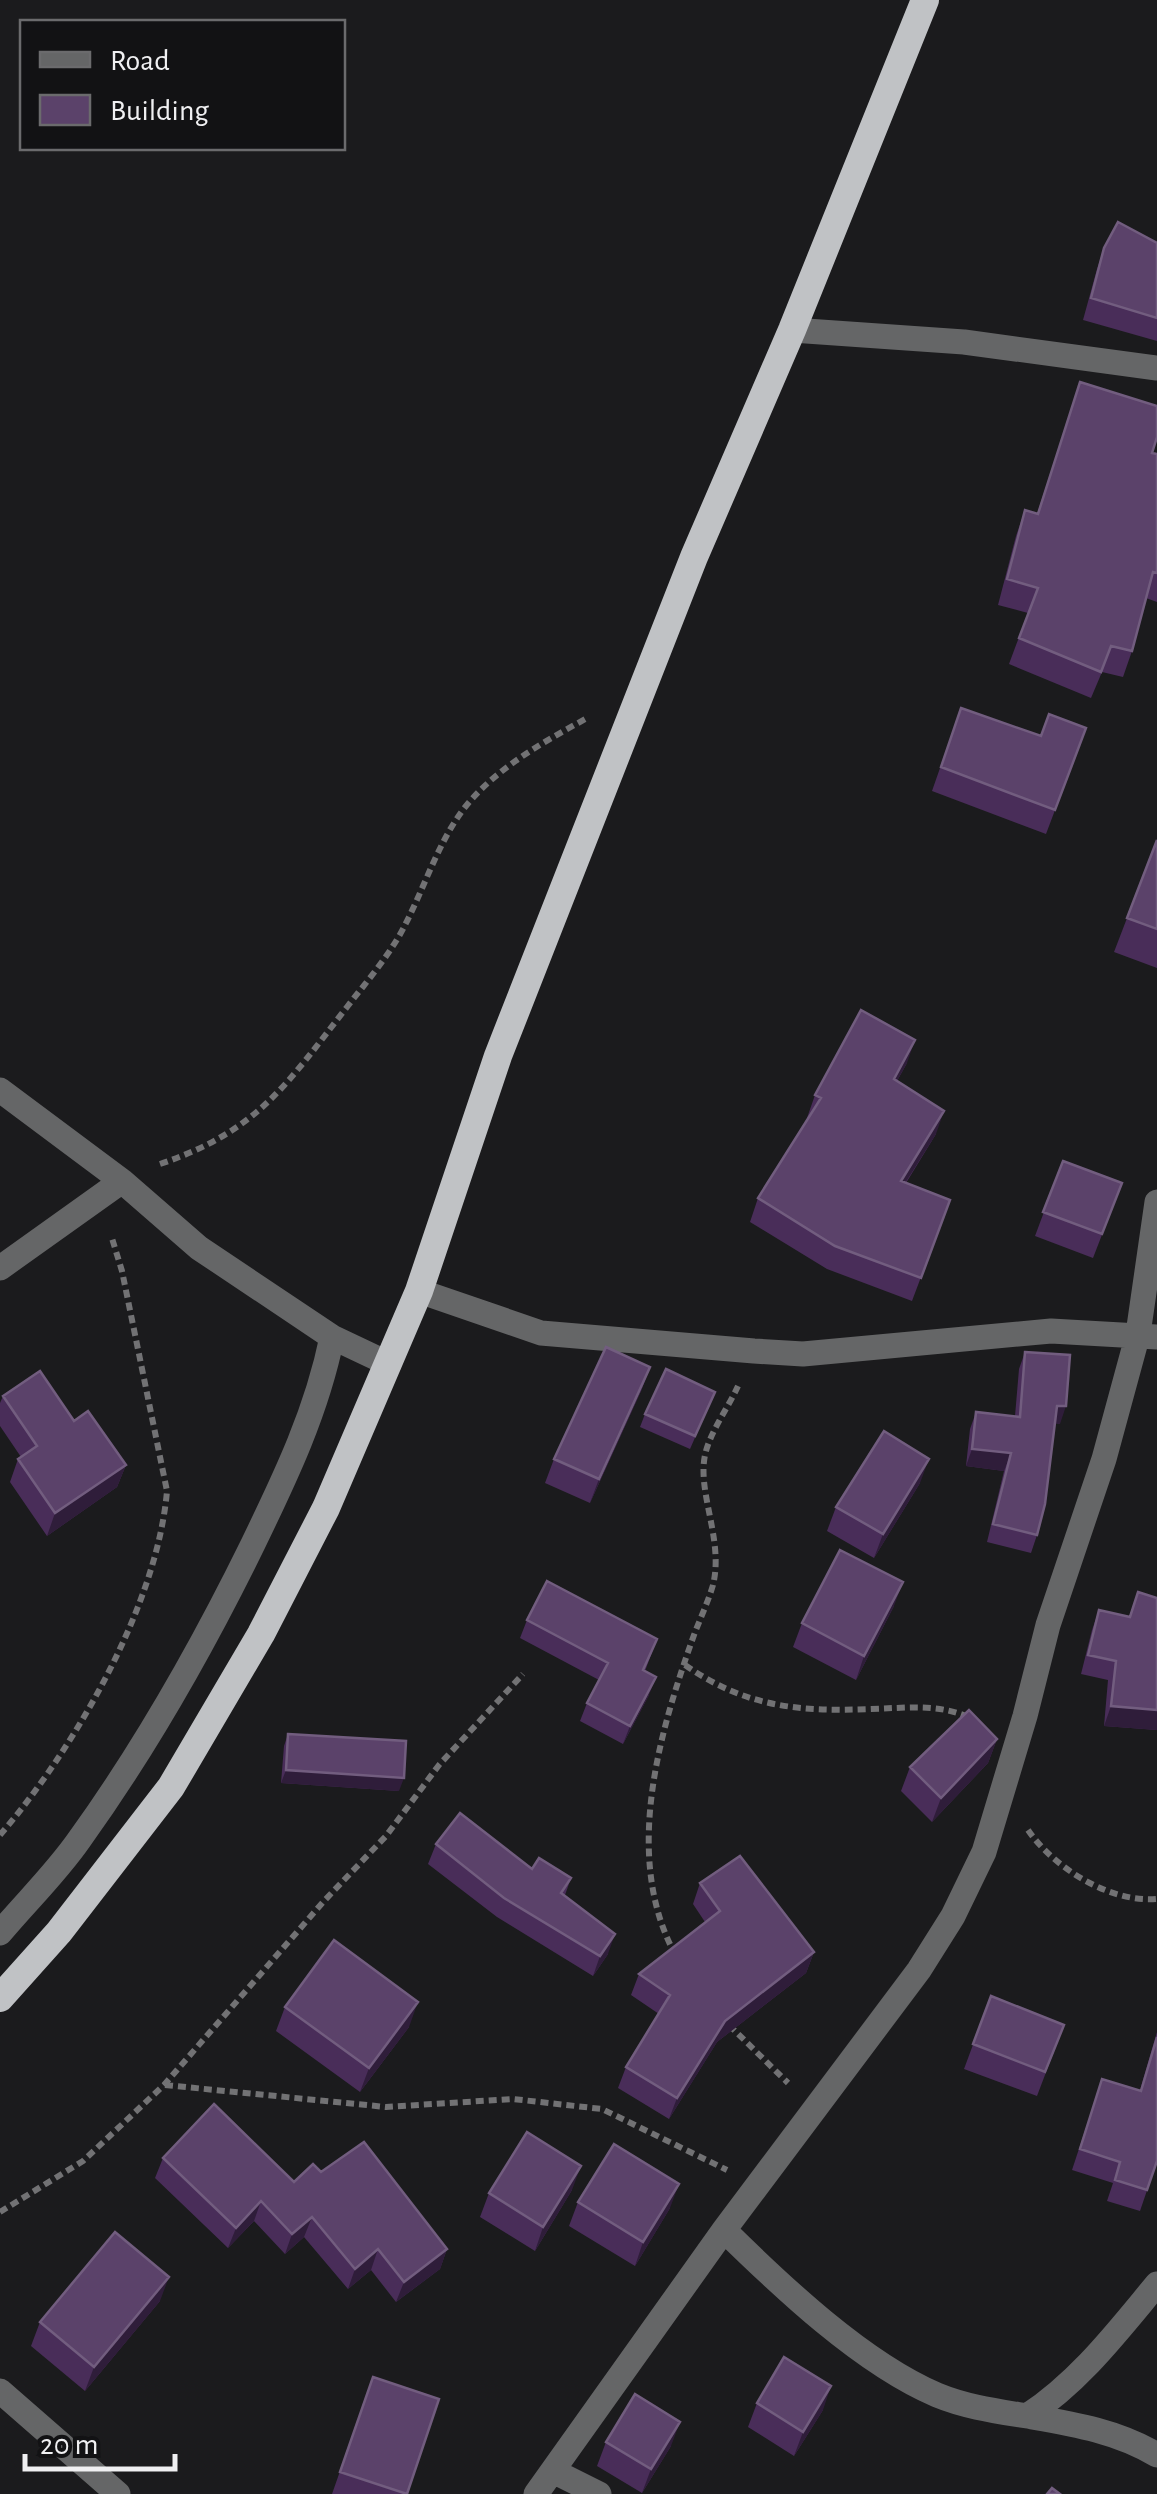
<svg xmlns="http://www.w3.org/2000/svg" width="1157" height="2494" viewBox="0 0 1157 2494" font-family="'Alegreya Sans',sans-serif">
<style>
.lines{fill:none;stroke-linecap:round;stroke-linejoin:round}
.path{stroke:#727274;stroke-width:6;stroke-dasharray:8 5;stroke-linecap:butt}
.minor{stroke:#656667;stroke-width:25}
.trunk{stroke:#c0c2c5;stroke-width:28}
.wall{fill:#492d59}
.shaded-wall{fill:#2f1d3a}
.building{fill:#5b426a;stroke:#725d7f;stroke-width:2.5}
</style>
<rect width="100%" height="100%" fill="#1b1b1d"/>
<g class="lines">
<!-- path -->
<path class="path" d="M160 1164C258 1131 286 1085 347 1007 367 981 389 956 404 927 426 885 440 835 471 800 503 764 547 740 589 717
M685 1665C745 1707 799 1712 871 1709 907 1708 937 1703 971 1718
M1028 1830C1054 1868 1110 1903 1157 1899
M0 1835C75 1748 157 1606 167 1491L122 1271 111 1235
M676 1956C622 1858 659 1733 694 1635 700 1619 708 1602 713 1585 724 1540 697 1493 705 1455 710 1432 728 1408 738 1386
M729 2025 788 2083
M165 2085 386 2107 513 2099 602 2109 727 2170
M0 2212 83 2161 164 2085 324 1901 386 1836 439 1765 523 1674"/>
<!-- minor -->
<path class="minor" d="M792 330 964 342 1157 368
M0 1090 122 1181 199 1248 332 1337 389 1364
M0 1268 122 1181
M419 1291 541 1333 754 1351 803 1354 1051 1331 1157 1337
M0 1933C26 1902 56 1873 79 1840 146 1747 203 1646 253 1544 286 1476 317 1411 332 1337
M724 2230C782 2287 862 2363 937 2395 966 2407 996 2411 1027 2416 1080 2381 1117 2332 1157 2284
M0 2391 118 2494
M1027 2416C1073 2424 1117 2431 1157 2455
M553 2471 599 2494
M536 2494 724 2230 919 1970 953 1916 984 1852 1025 1716 1048 1625 1104 1459 1138 1334 1157 1202"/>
<!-- trunk -->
<path class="trunk" d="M0 1998 59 1932 171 1787 261 1634 326 1508 419 1291 498 1056 694 557 792 330 925 0"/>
</g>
<!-- wall -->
<path class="wall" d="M1157 243V341L1083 320 1097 269 1104 248Z
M1080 382 1152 453 1157 454V602L1146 598 1132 651 1123 677 1102 672 1091 698 1009 664 1028 613 998 605 1016 536 1025 510 1037 514Z
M961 708 1041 736 1086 728 1046 834 932 791Z
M1157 840V968L1114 952Z
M907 1063 897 1081 936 1134 906 1183 950 1200 912 1301 827 1269 750 1222 758 1198 808 1119 807 1118 815 1095Z
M1063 1161 1122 1183 1093 1258 1035 1236Z
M1025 1352 1060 1424 1055 1423 1037 1535 1031 1553 987 1542 1004 1471 966 1466 970 1429 976 1412 1015 1416 1019 1369Z
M650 1367 641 1391 590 1503 545 1483 554 1459Z
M715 1392 690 1449 640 1427 645 1414Z
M3 1396 74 1421 126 1465 117 1487 47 1536 10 1482 18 1459 21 1457 0 1426V1403Z
M920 1483 874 1558 827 1531 836 1507Z
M1138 1592 1157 1598V1730L1104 1726 1108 1680 1081 1674 1092 1630 1099 1610 1129 1617Z
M894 1606 856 1680 793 1647 802 1623Z
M527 1620 657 1639 645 1671 649 1695 623 1744 580 1721 587 1703 599 1680 520 1638Z
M288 1734 399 1791 281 1783 284 1746Z
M997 1739 988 1763 932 1822 901 1791 910 1767Z
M436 1844 571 1878 565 1895 608 1954 593 1976 497 1917 428 1864Z
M700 1883 814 1952 806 1973 717 2042 669 2119 618 2088 626 2067 659 2014 631 1995 639 1974 705 1922 693 1904Z
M991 1996 1064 2025 1037 2096 964 2069Z
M285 2007 409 2027 360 2092 276 2031Z
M1157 2032V2161L1140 2211 1107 2201 1113 2183 1072 2170 1102 2079 1140 2090Z
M163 2158 294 2182 321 2172 447 2249 440 2269 396 2302 371 2270 348 2289 304 2237 285 2254 254 2221 228 2248 155 2178Z
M572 2190 535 2251 480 2217 489 2193Z
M578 2202 670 2208 635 2266 569 2226Z
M160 2301 85 2391 31 2346 40 2322Z
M373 2377 407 2494H332Z
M757 2403 823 2410 794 2456 748 2427Z
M606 2442 671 2446 642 2493 597 2466Z"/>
<!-- shaded-wall -->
<path class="shaded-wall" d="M915 1040 907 1063 885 1102 894 1079Z
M944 1111 936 1134 892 1204 901 1181Z
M650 1367 641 1391 590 1503 599 1479Z
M1057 1406H1066L1060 1424 1051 1423Z
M972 1449 1011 1453 1004 1471 966 1466Z
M929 1459 920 1483 874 1558 883 1534Z
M126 1465 117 1487 47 1536 55 1513Z
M903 1582 894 1606 856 1680 864 1656Z
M656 1677 649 1695 623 1744 630 1726Z
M1111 1706 1157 1710V1730L1104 1726Z
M997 1739 988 1763 932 1822 941 1798Z
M286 1770 404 1778 399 1791 281 1783Z
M615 1934 608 1954 593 1976 600 1956Z
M814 1952 806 1973 717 2042 669 2119 677 2098 725 2021Z
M418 2002 409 2027 360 2092 369 2068Z
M581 2166 572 2190 535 2251 543 2227Z
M679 2184 670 2208 635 2266 643 2242Z
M261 2201 254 2221 228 2248 236 2228Z
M312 2217 304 2237 285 2254 292 2234Z
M378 2249 371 2270 348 2289 355 2269Z
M447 2249 440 2269 396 2302 404 2282Z
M169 2277 160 2301 85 2391 94 2367Z
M831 2386 823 2410 794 2456 803 2432Z
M680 2422 671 2446 642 2493 651 2469Z"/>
<!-- building -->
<path class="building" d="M1118 222 1157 243V318L1091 298 1104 248Z
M1080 382 1157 406V437L1152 453 1157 454V573L1153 572 1132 651 1111 646 1101 672 1019 638 1038 588 1007 579 1025 510 1038 514Z
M961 708 1041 736 1049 714 1086 728 1055 810 941 767Z
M1157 840V929L1127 918Z
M861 1010 915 1040 894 1079 944 1111 901 1181 950 1200 921 1278 835 1246 758 1198 821 1098 815 1095Z
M1063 1161 1122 1183 1102 1234 1043 1212Z
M606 1347 650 1367 599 1479 554 1459Z
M1025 1352 1070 1355 1066 1406H1057L1045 1504 1037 1535 993 1524 1011 1453 972 1449 976 1412 1020 1417Z
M666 1369 715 1392 695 1436 645 1414Z
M40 1371 74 1421 88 1411 126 1465 55 1513 18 1459 37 1446 3 1396Z
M884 1431 929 1459 883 1534 836 1507Z
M840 1550 903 1582 864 1656 802 1623Z
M547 1581 657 1639 643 1670 656 1677 630 1726 587 1703 608 1663 527 1620Z
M1138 1592 1157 1598V1710L1111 1706 1116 1661 1088 1655 1099 1610 1130 1617Z
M969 1710 997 1739 941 1798 910 1767Z
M288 1734 406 1741 404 1778 286 1770Z
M460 1813 532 1869 539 1858 571 1878 561 1893 615 1934 600 1956 504 1898 436 1844Z
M740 1856 814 1952 725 2021 677 2098 626 2067 670 1995 639 1974 720 1911 700 1883Z
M334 1940 418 2002 369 2068 285 2007Z
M991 1996 1064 2025 1045 2072 973 2044Z
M1157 2037V2161L1147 2190 1115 2180 1120 2162 1080 2149 1102 2079 1141 2091Z
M214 2104 294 2182 313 2164 321 2172 364 2142 447 2249 404 2282 378 2249 355 2269 312 2217 292 2234 261 2201 236 2228 163 2158Z
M527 2132 581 2166 543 2227 489 2193Z
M614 2144 679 2184 643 2242 578 2202Z
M115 2232 169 2277 94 2367 40 2322Z
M784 2357 831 2386 803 2432 757 2403Z
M373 2377 439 2399 407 2494 340 2472Z
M635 2394 680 2422 651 2469 606 2442Z
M1052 2488 1060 2494H1047Z"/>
<!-- legend -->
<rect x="20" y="20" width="325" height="130" fill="#121214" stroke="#6b6b6d" stroke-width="2.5"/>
<rect x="40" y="52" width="50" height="15" fill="#656667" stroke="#6b6b6d" stroke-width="2.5"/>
<text x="110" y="70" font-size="30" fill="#f0f0f2">Road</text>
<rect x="40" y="95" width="50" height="30" fill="#5b426a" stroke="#6b6b6d" stroke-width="2.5"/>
<text x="110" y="120" font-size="30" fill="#f0f0f2">Building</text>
<!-- scale -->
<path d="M25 2454v15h150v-15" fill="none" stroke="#f0f0f2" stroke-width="5"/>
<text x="40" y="2454" font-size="30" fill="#f0f0f2" stroke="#121214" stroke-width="8" paint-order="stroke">20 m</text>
</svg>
